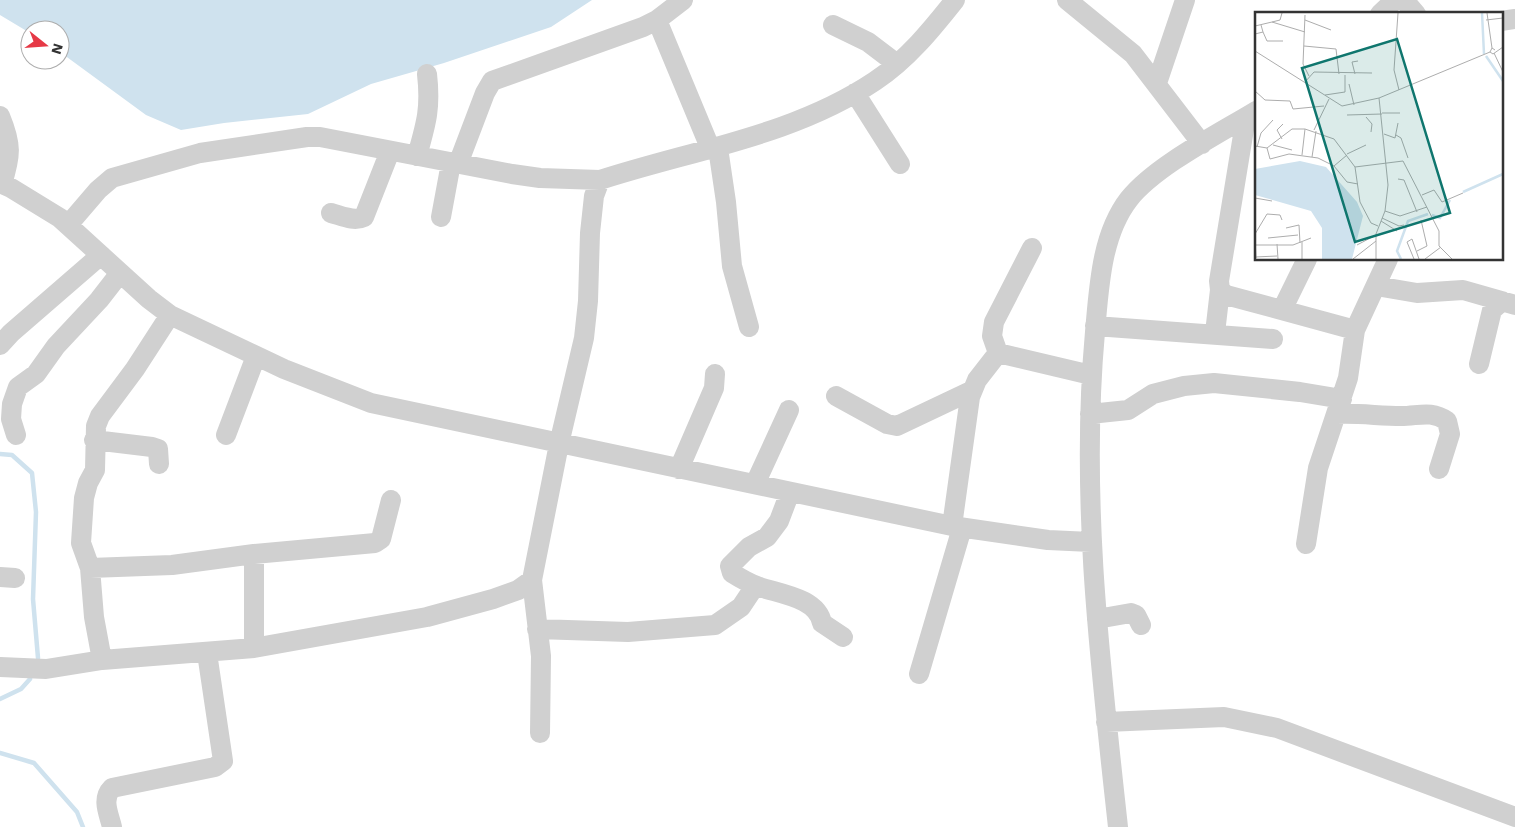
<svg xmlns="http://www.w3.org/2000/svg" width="1515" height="827" viewBox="0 0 1515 827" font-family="'Work Sans',sans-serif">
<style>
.water{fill:#cfe2ee}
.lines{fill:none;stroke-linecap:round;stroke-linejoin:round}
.stream{stroke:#cfe2ee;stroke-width:4.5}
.minor{stroke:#d0d0d0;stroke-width:20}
.inset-river{fill:none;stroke:#cfe2ee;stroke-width:2.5}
.inset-road{fill:none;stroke:#adadad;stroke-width:1}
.view{fill:#0f766e;fill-opacity:0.15;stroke:#0f766e;stroke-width:2.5}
.inset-edge{fill:none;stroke:#333;stroke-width:2.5}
</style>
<rect width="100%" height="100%" fill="#fff"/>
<!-- water -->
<path class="water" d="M0 0H592L551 27 444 63 371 84 308 114 224 123 181 130 146 115 60 52V30H30V33L0 15Z"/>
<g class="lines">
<!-- stream -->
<path class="stream" d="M0 454 12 455 32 473 36 512 33 599 38 658
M0 699 21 689 30 679
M0 753 34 763 77 812 83 827"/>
<!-- minor -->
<path class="minor" d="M1067 0 1133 54 1202 144
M1404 0 1416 14
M1380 14 1395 0
M657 20 711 150
M1501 21 1515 19
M833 25 868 42 897 64
M1157 83 1185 0
M855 93 900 164
M0 116C12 145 11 155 2 184
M1246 117 1219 281 1220 290 1226 295 1355 330
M718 148 726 202 732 266 749 327
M417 156C426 124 431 109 427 74
M458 164 485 93 492 81 643 27 657 20 683 0
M0 183 11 188 60 218 149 299 170 315 284 369 371 403 952 526 1048 540 1091 542
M331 213C342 216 354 222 364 217L390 151
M441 217 451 163
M68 225 98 190 112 178 200 153 307 137H320L512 174 540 178 600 180
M1376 286 1417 293 1463 290 1515 305
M1282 310 1307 259
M1095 326 1273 339
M1215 333 1220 290
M0 345 11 333 101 255
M998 353 992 336 994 322 1032 248
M998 353 1091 375
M1479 364 1492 310 1502 301
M836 396 887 424 897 426 973 390
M1090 414 1128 410 1153 394 1184 386 1214 383 1300 392 1342 399
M1337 414C1359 413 1380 416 1401 416 1419 416 1431 410 1447 421L1450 434 1439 469
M16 435 11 419 12 404 18 387 36 374 56 346 99 300 120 273
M226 435 256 356
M94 440 152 447 158 449 159 464
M679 469 714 388 715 374
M755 484 789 410
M790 492 779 521 767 537 749 547 730 566 732 573C740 578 748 583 757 586 778 594 817 597 822 623L843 637
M952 526 970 397 977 380 998 353
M1306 544 1318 468 1348 378 1355 330 1388 259
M254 554V648
M90 568 172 565 254 554 375 543 381 539 391 500
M0 577 15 578
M532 580 541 656 540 733
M1097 619 1131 613 1136 615 1141 625
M537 629 628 632 715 625 741 607 755 586
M102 660 94 617 90 568 81 543 84 498 88 483 95 470 96 426 100 416 135 369 170 315
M0 667 46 669 102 660 254 648 427 617 493 599 518 590 532 580 559 444 584 338 588 301 590 233 594 196 600 180C692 150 793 136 875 81 907 60 932 29 955 0
M919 674 962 528
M1106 722 1224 717 1277 728 1515 817
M112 827C109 814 101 799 112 788L215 767 223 761 207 653
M1118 827C1100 662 1080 498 1095 332 1099 288 1101 235 1129 199 1155 166 1220 133 1256 111"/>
</g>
<!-- overview -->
<g transform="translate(1255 12)">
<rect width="248" height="248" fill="#fff"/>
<path d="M45 149 71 155 102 190 108 204 97 247H67V216L56 199 0 183V157Z" fill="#cfe2ee"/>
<path class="inset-river" d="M227 1 229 42M231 44 248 69M208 180 248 162M177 203 185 206 195 188M146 247 142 239 153 209 173 202"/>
<path class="inset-road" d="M143 1 139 58 144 78M232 1 237 36M50 3 48 52 54 64M50 8 76 18M231 8 248 6M17 10 25 8 27 1M0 14 17 10 50 20M8 20 12 29H28M0 22 8 20 6 13M49 34 81 37 84 62M240 38 237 36 235 40 238 42 248 35M0 39 87 94 124 86 235 40M239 41 248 60M100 62 97 50 103 49M50 70 59 60 117 61M94 72 99 93M0 79 10 88 35 89 38 97 69 94M70 83 90 80V63M127 101H145M92 103 127 102M111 105 117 112 116 120M59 118 74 87M129 122 140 126 143 111M141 123 146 126 153 146M27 127 22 118 28 112M18 133 37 138M0 134 12 136 37 117H50L79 127 100 155 148 149 184 219V234L197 247M2 135 6 121 18 108M12 136 15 147 34 142 63 146 79 154 92 170 103 172M92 142 111 133M47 143 50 117M57 145 61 119M79 154 92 143M100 155 105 190 116 211 123 214M143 167 149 168 162 200M167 183 179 178 187 190 208 181M0 186 17 189M130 199 145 204 172 195M127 206 144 214 149 213M126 209 142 219M31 216 44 213 45 231M0 222 12 202 25 203 27 208M0 226 1 246M13 226 43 223M22 232 23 247M0 233H38L56 226M102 233 121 223M162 239 172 234 166 208M0 245 22 244M47 247V230M98 247 121 229M121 247V222L130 199 133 173 124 86M159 247 152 230 157 227 164 247M170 247 186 235"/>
<path class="view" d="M142 27 195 201 100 230 47 56Z"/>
<rect width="248" height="248" class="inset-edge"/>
</g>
<!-- north arrow -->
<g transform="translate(45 45) rotate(107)"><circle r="24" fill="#ffffff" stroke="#adadad"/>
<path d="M0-4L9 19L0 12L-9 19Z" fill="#e63946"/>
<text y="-8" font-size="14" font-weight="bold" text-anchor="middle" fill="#333333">N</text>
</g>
</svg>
